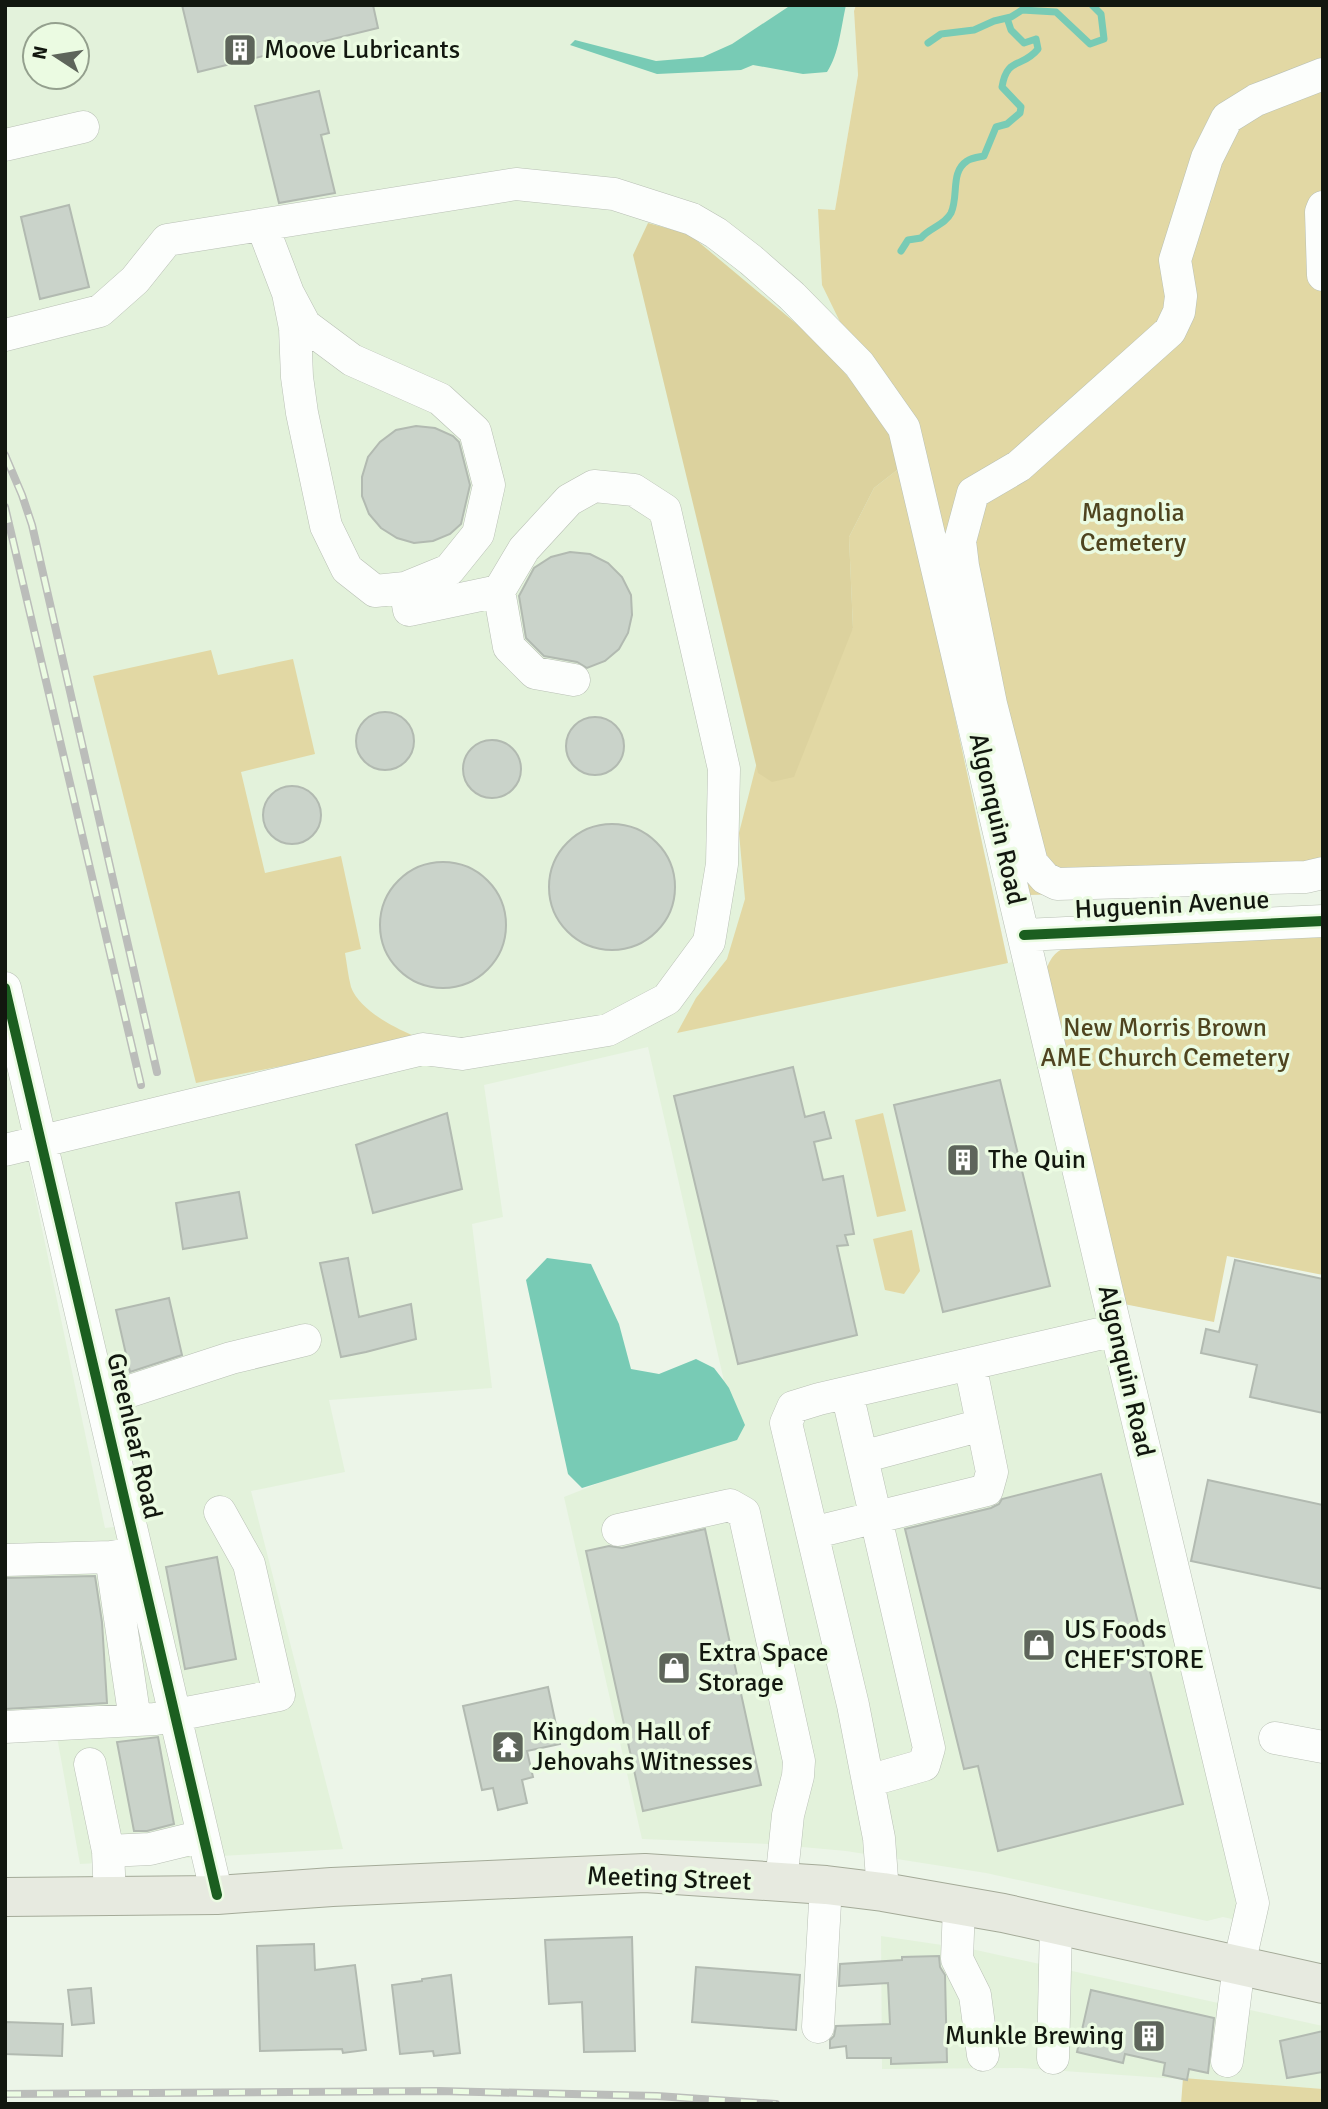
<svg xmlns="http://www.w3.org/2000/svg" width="1328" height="2109" viewBox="0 0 1328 2109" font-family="Signika,sans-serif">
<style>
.built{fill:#e3f2db;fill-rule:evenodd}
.green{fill:#e2d8a4}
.forest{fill:#dcd29e}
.water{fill:#78cbb5}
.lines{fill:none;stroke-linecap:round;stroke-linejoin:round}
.stream{stroke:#78cbb5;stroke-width:7}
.building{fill:#cad3ca;stroke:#b2bab1;stroke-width:2}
.minor-casing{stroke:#b9c0b5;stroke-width:33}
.major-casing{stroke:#a4aa98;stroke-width:40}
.minor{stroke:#fcfefc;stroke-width:32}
.major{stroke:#e7eae0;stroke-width:38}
.rail-casing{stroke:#bbbdba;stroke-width:8}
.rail{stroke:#ebfbe2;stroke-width:5;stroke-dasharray:16;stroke-linecap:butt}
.cycleway-casing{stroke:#ebfbe2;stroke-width:15}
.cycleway{stroke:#1b5e20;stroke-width:10}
.labels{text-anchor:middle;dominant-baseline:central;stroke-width:7;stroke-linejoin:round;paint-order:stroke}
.poi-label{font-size:26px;fill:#12170f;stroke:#ebfbe2;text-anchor:start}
.park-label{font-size:26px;fill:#4f441f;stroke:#ebfbe2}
.street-label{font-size:26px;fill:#12170f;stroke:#ebfbe2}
</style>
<rect width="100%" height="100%" fill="#ecf5e8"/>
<!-- built -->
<path class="built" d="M5 5H856L854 11 858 75 835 210 818 209 843 328 895 435 1008 963 1029 959 1249 1923 1223 1917 1207 1921 986 1873 846 1851 769 1844 642 1839 564 1497 745 1425 724 1381 648 1047 484 1085 503 1217 472 1224 492 1388 329 1400 345 1472 251 1491 343 1849 80 1864 57 1737 5 1739ZM35 35H77V77H35ZM30 1172 59 1177 131 1525 105 1528Z
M881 1936 976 1950 1323 2026V2089L1021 2068 882 2069Z"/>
<!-- green -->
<path class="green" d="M856 5H1323V885L1030 895 911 423 843 328 822 285 818 209 835 210 858 75 854 11Z
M901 467 1008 963 677 1033 696 998 727 959 745 899 739 833 756 766 853 628 849 537 874 488Z
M211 650 218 675 293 659 315 754 241 772 265 873 341 856 361 949 345 953C347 964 348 976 351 987 359 1009 391 1026 412 1035L403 1042 196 1083 93 676Z
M1323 933V1275L1227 1256 1214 1322 1124 1304 1044 975C1052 954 1055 951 1075 944Z
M883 1113 906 1211 877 1217 855 1120Z
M912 1230 920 1271 904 1294 885 1290 873 1239Z
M1183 2078 1323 2089V2104H1181Z"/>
<!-- forest -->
<path class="forest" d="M648 223 689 234 823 346 895 435 901 467 874 488 849 537 853 628 794 777 772 782 758 773 633 255Z"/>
<!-- water -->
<path class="water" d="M791 5H846C841 27 839 54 827 72L803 74 753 65 741 70 657 74 570 45 575 40 656 61 703 57 732 44Z
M547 1258 591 1264 619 1324 631 1369 659 1374 696 1359 714 1368 724 1381 729 1388 745 1425 737 1440 582 1488 568 1474 526 1280Z"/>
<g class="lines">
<!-- stream -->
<path class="stream" d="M928 43 941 34 974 30 994 21 1011 17 1022 10 1056 12 1090 44 1104 39 1101 14 1092 5
M901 251 908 240 921 238C929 228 945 225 951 213 959 196 950 172 967 161 971 158 979 157 984 156L996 127 1007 124 1020 113 1021 107 1002 87C1007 56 1022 69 1038 49L1036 39 1024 43 1011 30 1007 18"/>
</g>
<!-- building -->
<path class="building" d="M182 5H373L378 28 198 72Z
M319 91 329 133 321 135 335 193 279 203 255 106Z
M69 205 89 287 40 299 21 217Z
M416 426 435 428 453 436 459 442 470 485 461 524 450 534 433 541 414 543 397 538 381 528 369 514 362 496V477L368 457 380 442 396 430Z
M570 552 590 554 608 563 622 577 631 595 632 615 628 633 619 649 605 661 587 668 577 662 544 656 526 638 519 596 534 568 551 557Z
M356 741a29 29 0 1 1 58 0a29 29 0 1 1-58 0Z
M566 746a29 29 0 1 1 58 0a29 29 0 1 1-58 0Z
M463 769a29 29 0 1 1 58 0a29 29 0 1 1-58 0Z
M263 815a29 29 0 1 1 58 0a29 29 0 1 1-58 0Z
M549 887a63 63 0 1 1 126 0a63 63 0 1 1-126 0Z
M380 925a63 63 0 1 1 126 0a63 63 0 1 1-126 0Z
M793 1067 805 1117 824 1112 831 1138 814 1142 823 1180 843 1176 854 1234 845 1235 848 1245 837 1246 857 1335 738 1364 674 1096Z
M1000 1080 1050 1286 943 1312 894 1105Z
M447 1113 462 1189 373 1213 356 1145Z
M239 1192 247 1238 183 1249 176 1203Z
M348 1258 359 1317 411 1304 416 1339 366 1352 341 1357 320 1263Z
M1235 1260 1323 1279V1413L1250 1397 1257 1365 1201 1353 1206 1329 1219 1332Z
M169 1298 182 1355 130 1372 116 1310Z
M1101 1474 1183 1804 998 1851 978 1766 964 1769 905 1529 991 1508 999 1504 1002 1499Z
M1208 1480 1323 1505V1589L1191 1561Z
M705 1529 761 1785 643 1811 586 1551 609 1546 622 1548Z
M217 1557 236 1659 185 1669 166 1567Z
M95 1576 102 1622 107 1703 5 1709V1578Z
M548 1687 560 1744 527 1751 533 1777 522 1780 527 1803 498 1810 493 1788 482 1790 463 1706Z
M158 1737 174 1824 147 1831H134L117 1742Z
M632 1937 635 2051 584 2052 582 2002 549 2004 545 1940Z
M314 1944 315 1970 355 1965 366 2050 343 2053 342 2049 260 2051 257 1946Z
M939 1956 940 1967 945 1975 947 2062 891 2064V2058H847L846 2046 830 2048V2040L834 2036 836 2026 890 2024 888 1983 839 1986 840 1964 902 1960V1957Z
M696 1967 800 1975 796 2030 692 2022Z
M451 1975 460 2053 434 2056 433 2051 400 2054 392 1985 422 1981V1979Z
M91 1988 94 2023 72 2025 68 1990Z
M1091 1990 1214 2018 1208 2073 1189 2069 1187 2080 1163 2075 1165 2063 1125 2054 1123 2063 1077 2052Z
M5 2022 63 2024 62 2056 5 2054Z
M1323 2031V2072L1287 2078 1280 2041Z"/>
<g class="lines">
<defs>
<path id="minor" d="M1323 74 1256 100 1227 118 1207 158 1175 260 1181 296 1179 312 1170 331 1019 466 973 493 960 541 963 566 991 704 1032 863 1045 878 1057 884 1306 877 1323 873
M5 145 83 127
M1323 207 1321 212 1323 275
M262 225 288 293 305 325 352 360 440 399 475 431 489 485 478 534 449 570 405 588 375 591 347 569 326 526 302 413 297 377 295 328 288 293
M5 335 100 311 135 280 167 240 516 184 614 194 692 219 716 233 751 260 792 296 859 364 904 428 1116 1330 1253 1903 1239 1965 1227 2061
M405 588 409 610 499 591 509 647 535 673 574 680
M1024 935 1323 921
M5 988 217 1895
M5 1150 423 1049 462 1054 608 1030 667 999 709 942 722 864 724 769 665 510 634 490 594 486 569 500 524 549 499 591
M847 1393 929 1748 924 1765 868 1781
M102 1398 124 1393 231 1358 305 1340
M862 1457 982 1425
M618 1530 730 1505 744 1513 799 1761 798 1776 788 1815 781 1883
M812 1533 987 1490 992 1472 970 1364
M111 1557 135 1720
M5 1560 111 1557 129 1554
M5 1727 155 1719 279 1695 249 1564 220 1512
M1275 1738 1323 1747
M90 1764 108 1851
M883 1892 879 1838 853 1705 786 1423 793 1407 819 1399 1116 1330
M110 1897 108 1851 150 1849 203 1836
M959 1906 957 1959 975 1995 983 2055
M818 2027 826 1885
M1053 2058 1056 1924"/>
<path id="major" d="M5 1897 217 1895 332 1887 645 1873 826 1885 883 1892 1003 1913 1323 1984"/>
</defs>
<!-- minor casing -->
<use href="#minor" class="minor-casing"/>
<!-- major casing -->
<use href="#major" class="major-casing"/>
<!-- minor -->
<use href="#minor" class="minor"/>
<!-- major -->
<use href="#major" class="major"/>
<defs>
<path id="rail" d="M5 455 22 495 32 525 157 1072
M5 507 141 1085
M5 2094 439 2091 657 2096 776 2104"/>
</defs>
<!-- rail casing -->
<use href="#rail" class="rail-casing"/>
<!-- rail -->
<use href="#rail" class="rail"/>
<defs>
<path id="cycleway" d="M1024 935 1323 921
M5 988 217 1895"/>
</defs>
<!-- cycleway casing -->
<use href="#cycleway" class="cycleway-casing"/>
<!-- cycleway -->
<use href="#cycleway" class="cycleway"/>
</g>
<!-- icons -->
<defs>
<symbol id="building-square" viewBox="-11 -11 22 22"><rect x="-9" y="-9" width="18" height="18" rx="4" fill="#5e655b" stroke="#ebfbe2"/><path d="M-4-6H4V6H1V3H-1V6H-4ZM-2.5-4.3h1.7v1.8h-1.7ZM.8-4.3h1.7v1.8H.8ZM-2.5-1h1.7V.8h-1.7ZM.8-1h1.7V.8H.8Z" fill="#fff"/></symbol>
<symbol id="shop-square" viewBox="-11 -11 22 22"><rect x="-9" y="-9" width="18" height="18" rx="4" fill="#5e655b" stroke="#ebfbe2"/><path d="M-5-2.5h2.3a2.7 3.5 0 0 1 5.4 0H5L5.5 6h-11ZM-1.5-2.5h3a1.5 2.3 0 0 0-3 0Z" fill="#fff"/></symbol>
<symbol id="temple-square" viewBox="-11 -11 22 22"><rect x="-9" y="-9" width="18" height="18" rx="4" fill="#5e655b" stroke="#ebfbe2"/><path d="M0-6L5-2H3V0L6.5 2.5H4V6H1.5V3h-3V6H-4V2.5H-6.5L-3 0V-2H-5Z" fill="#fff"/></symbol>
</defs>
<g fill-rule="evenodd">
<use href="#building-square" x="221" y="31" width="38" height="38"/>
<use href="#building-square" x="944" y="1141" width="38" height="38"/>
<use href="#shop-square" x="1020" y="1626" width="38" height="38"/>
<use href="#shop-square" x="655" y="1649" width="38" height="38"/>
<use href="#temple-square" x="489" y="1728" width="38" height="38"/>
<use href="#building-square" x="1130" y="2017" width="38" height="38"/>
</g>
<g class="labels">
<!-- poi labels -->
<g class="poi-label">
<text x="264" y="50">Moove Lubricants</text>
<text x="988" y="1160">The Quin</text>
<text x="1064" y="1630">US Foods<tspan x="1064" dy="30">CHEF'STORE</tspan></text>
<text x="698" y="1653">Extra Space<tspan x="698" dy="30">Storage</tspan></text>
<text x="532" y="1732">Kingdom Hall of<tspan x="532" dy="30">Jehovahs Witnesses</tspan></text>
<text x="1124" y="2036" text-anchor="end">Munkle Brewing</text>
</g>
<!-- park labels -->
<g class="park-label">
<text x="1133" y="513">Magnolia<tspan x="1133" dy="30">Cemetery</tspan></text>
<text x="1165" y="1028">New Morris Brown<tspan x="1165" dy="30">AME Church Cemetery</tspan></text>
</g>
<!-- street labels -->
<g class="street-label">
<text transform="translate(997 819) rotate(77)">Algonquin Road</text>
<text transform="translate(1172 905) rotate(-3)">Huguenin Avenue</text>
<text transform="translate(1126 1371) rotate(77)">Algonquin Road</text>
<text transform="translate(134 1436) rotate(77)">Greenleaf Road</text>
<text transform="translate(669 1879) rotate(2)">Meeting Street</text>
</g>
</g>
<!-- border -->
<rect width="1328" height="2109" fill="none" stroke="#12170f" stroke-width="14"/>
<!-- north arrow -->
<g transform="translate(56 56) rotate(282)"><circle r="33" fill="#ebfbe2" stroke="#94a08e" stroke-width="2"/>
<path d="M0-5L12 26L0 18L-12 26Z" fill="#5e655b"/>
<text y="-10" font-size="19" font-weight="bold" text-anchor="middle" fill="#12170f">N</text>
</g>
</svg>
